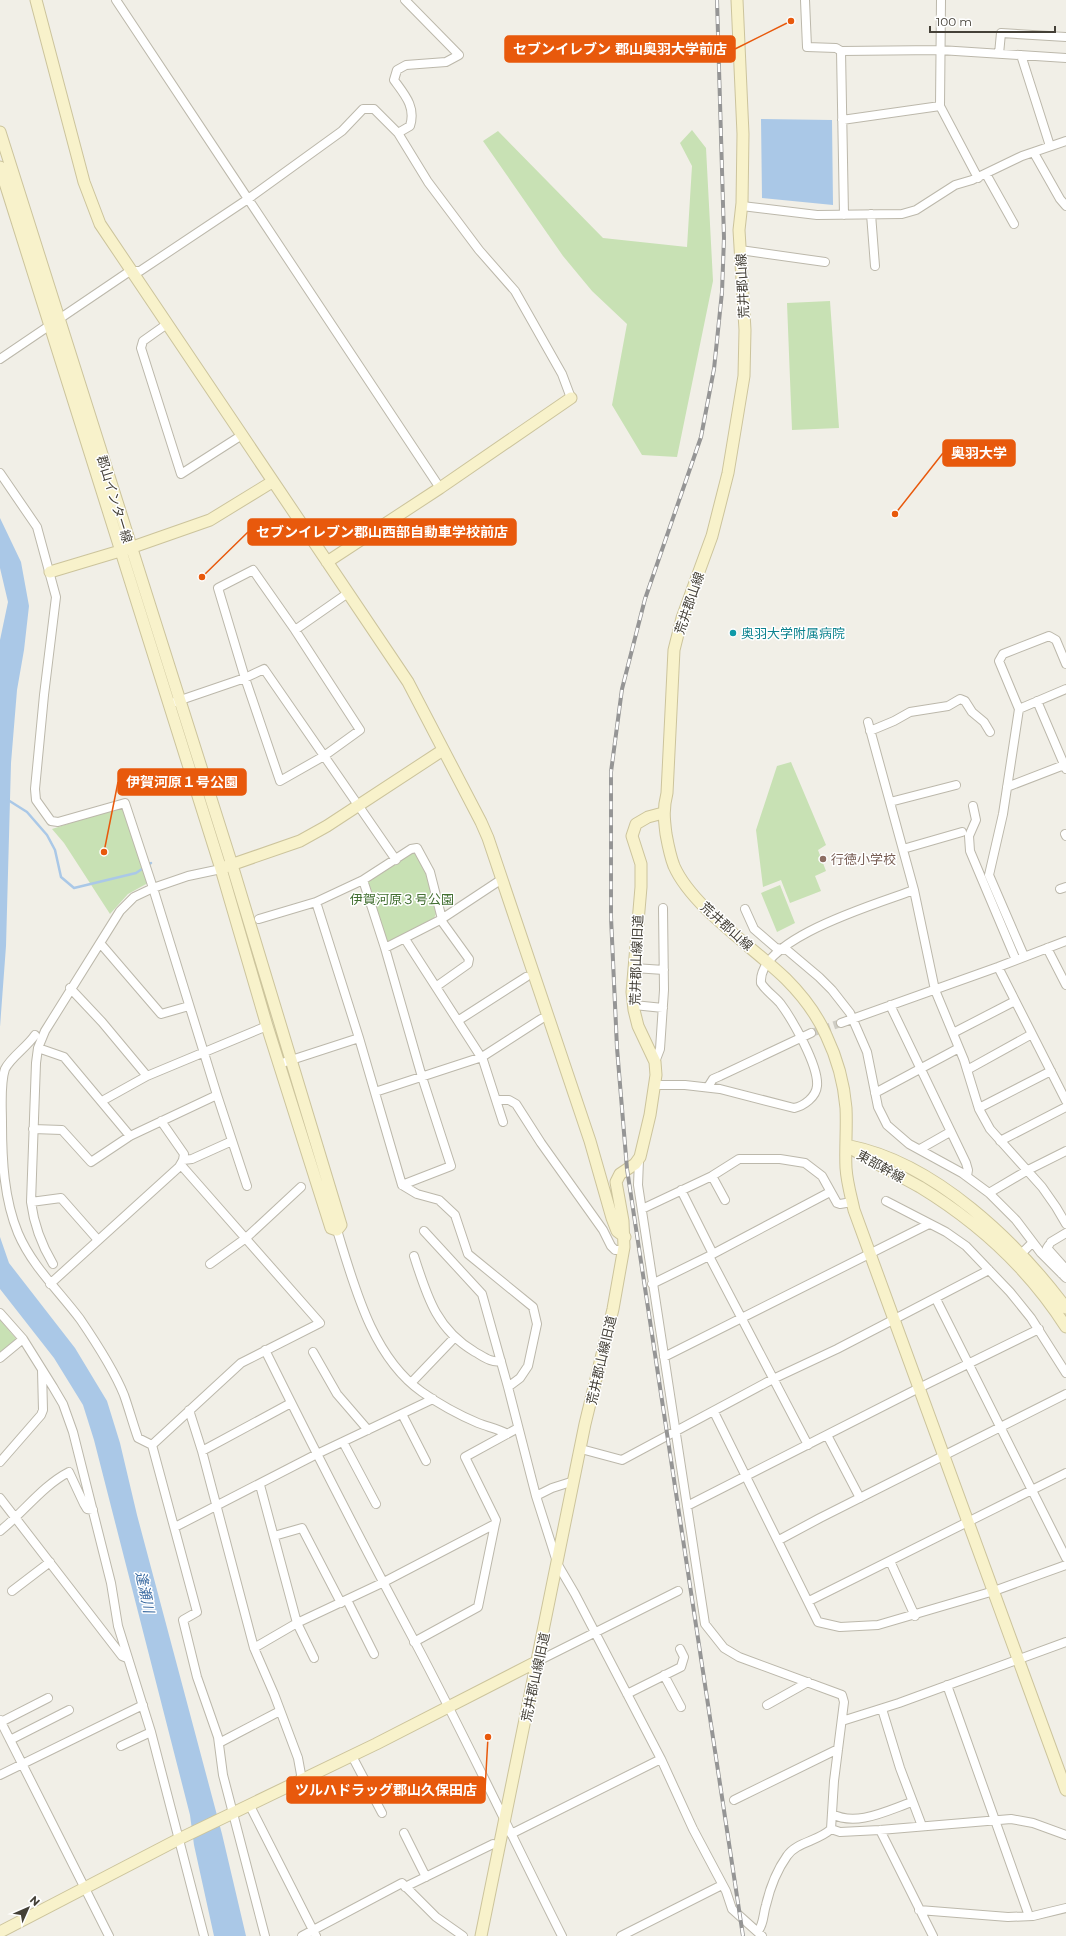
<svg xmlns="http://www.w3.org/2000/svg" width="1066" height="1936" viewBox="0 0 1066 1936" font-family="Montserrat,'Noto Sans JP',sans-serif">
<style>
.green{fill:#c8e1b4}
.water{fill:#aac8e7}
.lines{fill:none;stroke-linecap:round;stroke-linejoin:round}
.stream{stroke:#aac8e7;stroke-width:2.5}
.street-tunnel{stroke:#ceccc4;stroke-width:8;stroke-dasharray:8 4;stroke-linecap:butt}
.street-casing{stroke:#bcb8ab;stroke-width:10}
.secondary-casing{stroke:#ccc49c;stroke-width:13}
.street{stroke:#fff;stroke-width:8}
.secondary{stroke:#f8f2cb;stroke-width:11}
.rail-casing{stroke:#959595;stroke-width:4}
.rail{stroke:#fff;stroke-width:2.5;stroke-dasharray:8;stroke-linecap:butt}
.culture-dot{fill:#0f9aa8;stroke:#fff;stroke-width:1.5}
.education-dot{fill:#8d6e63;stroke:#fff;stroke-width:1.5}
.labels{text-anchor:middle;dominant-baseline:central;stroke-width:3;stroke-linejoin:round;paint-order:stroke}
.street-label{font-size:13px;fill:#444037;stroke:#fff}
.culture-label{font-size:13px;fill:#0d838f;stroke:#fff;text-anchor:start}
.education-label{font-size:13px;fill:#785e54;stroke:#fff;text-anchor:start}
.park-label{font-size:13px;fill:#426f31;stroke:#fff}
.water-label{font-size:14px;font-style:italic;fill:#3d6da3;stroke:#fff}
.leader{fill:none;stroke:#e8590c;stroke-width:1.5}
.callout-dot{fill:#e8590c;stroke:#fff;stroke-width:1.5}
.callout{fill:#e8590c;stroke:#e8590c;stroke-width:1.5}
.callout-label{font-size:14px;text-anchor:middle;font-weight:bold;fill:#fff}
</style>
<rect width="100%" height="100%" fill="#f1efe7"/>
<!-- green -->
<path class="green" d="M692 130 706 148 713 281 677 457 642 455 612 405 627 324 592 291 563 256 483 141 498 131 603 238 687 247 692 166 680 143Z
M830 301 839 428 792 430 787 303Z
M791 762 826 845 818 850 826 871 815 876 821 891 790 903 781 880 763 887 756 830 777 766Z
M123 806 148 883 128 894 110 914 64 843 52 829Z
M413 851 417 853 427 873 436 914 434 918 390 942 385 941 367 885 369 881Z
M780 885 795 923 777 932 761 893Z
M0 1320 18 1341 0 1355Z"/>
<!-- water -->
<path class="water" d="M761 119 832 120 833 205 762 198Z
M0 518 21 562 29 606 24 650 17 690 11 763 6 946 0 1027V640L8 602 0 568Z
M0 1237 9 1263 75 1348 107 1401 120 1443 137 1515 222 1834 246 1936H214L194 1845 190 1815 94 1440 83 1405 54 1358 0 1289Z"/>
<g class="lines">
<!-- stream -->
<path class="stream" d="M8 800 27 812 47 835 55 850 61 877 74 888 136 873 151 863"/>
<!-- street-tunnel -->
<path class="street-tunnel" d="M811 1033 841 1023"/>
<defs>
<path id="street" d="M116 0 440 488
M805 0 807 47 836 48 841 51 940 50 1066 58
M941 0 940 106 978 178
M841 51 844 215
M999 54 1001 33 1066 37
M1021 55 1050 146
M842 120 940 106
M398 133 410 126C416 107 405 95 394 80L397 70 406 65 446 62 459 55 405 0
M1034 153 1060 199 1066 206
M986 174 1014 224
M742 206 817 215 902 214 916 210 955 185 972 180 1022 156 1066 141
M871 214 875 266
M740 250 825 262
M167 324 143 341 141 348 181 474 242 435
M0 359 130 271H140L248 199 342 131 363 109H374L398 133 428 182 479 250 515 291 562 374 571 398
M0 473 37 527 56 597 44 695 35 789 36 800 51 821 58 822 125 803 153 888 188 876 221 869
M253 570 295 630 360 730 324 756 280 781 245 678 218 588Z
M295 630 348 593
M1037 701 1066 769
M169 704 245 678 264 669 396 860
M1019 709 1066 689
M868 722 914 890 935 990 964 1060 979 1109 990 1129 1042 1187 1056 1207 1066 1224
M870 731 894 721 910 712 948 706 960 699 965 701 972 712 984 722 990 732
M1007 787 1064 765
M890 802 956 785
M973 806 976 820 969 836 970 851 1016 960
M1065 834 1066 836
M903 849 962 832
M363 880 316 902 359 1038 402 1185 417 1194 439 1200 455 1215 468 1254 533 1307 537 1324 528 1366 520 1378 508 1387
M1060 889 1066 887
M745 909 754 929 776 948 787 950 819 977 832 990 850 1013 867 1052 878 1107 887 1125 909 1144 962 1173 989 1193 1016 1220 1041 1253 1066 1278
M259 919 316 902
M405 939 483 1060 503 1122
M100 943 161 1014 189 1006
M385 948 363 880 411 849 417 848 430 872 443 923 469 959 468 964 437 986
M1047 948 1066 985
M1024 956 989 875 1003 814 1019 709 999 661 1003 654 1049 636 1056 640 1066 664
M998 967 1066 1101
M634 968 664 970
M70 988 102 1022 147 1076
M634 1005 663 1008
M890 1005 966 1163 968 1170 967 1176
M459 1020 526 977
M841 1023 998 967 1066 941
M953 1033 1015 1001
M35 1035C27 1047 11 1057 5 1069 0 1084 2 1107 2 1123 2 1160 4 1199 18 1233 32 1266 59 1291 80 1319 95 1341 114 1370 124 1395 129 1409 133 1424 138 1438L152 1445 197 1612 183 1620 197 1677 218 1737 223 1775 265 1936
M38 1048 64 1057 130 1136
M655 1062 660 1049 664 990 663 908
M279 1064 359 1038
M967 1070 1032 1034
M655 1085H685L720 1089 794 1108C804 1106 816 1097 817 1086 819 1066 792 1019 780 1003 774 996 766 991 761 983 757 938 880 903 914 890
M708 1087 713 1079 720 1076 811 1033
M375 1092 482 1057 541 1019
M875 1093 959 1048
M496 1100H509L516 1104 541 1143 603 1230 611 1246 615 1250H623
M102 1101 147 1076 267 1026
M979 1108 1051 1071
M161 1121 184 1154 183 1160
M33 1129 62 1130 91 1162 130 1136 217 1095
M1000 1141 1066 1107
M920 1149 950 1132
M639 1160 638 1185 705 1624 724 1648 739 1657 842 1695 844 1702 834 1781 831 1829C819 1841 796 1842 787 1856 777 1870 770 1888 766 1905 763 1914 764 1924 758 1931
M712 1176 725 1200
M402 1185 451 1166 422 1077 385 948 440 920 502 879
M681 1190 713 1254
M989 1193 1028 1170 1066 1151
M886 1201 946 1232 966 1246 1010 1292 1031 1318 1066 1373
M31 1202 61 1198 98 1240
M642 1209 712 1176 739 1159H780L805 1163 822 1176 837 1203 840 1204 852 1202
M337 1230C354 1285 372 1357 422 1392 439 1404 459 1415 478 1423 488 1427 499 1429 507 1434
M424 1231 482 1294 508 1387 536 1496 558 1565 575 1594 661 1759 693 1829 726 1891 732 1909 762 1936
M1051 1242 1066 1233
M1049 1245 1047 1248 1064 1267 1062 1274
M1022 1253 1032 1243
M414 1256C427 1296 436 1329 475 1352 484 1357 491 1363 501 1361
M709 1256 808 1445
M53 1264C41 1244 34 1225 31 1202L36 1063 38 1048 45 1031 120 911 134 897 153 888 217 1095 247 1186
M210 1264 246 1238 301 1187
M50 1284 179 1167 183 1160 192 1159 232 1141
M652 1284 709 1256 830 1192
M936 1299 1066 1558
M0 1313 23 1339 53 1387 63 1404 73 1432 111 1583 118 1626 151 1732 204 1936
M265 1350C314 1449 364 1547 416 1644 467 1740 513 1839 562 1936
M313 1352 337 1394 368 1430
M664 1357 929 1224
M0 1358 23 1339
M411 1383 455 1337
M291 1403 202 1451 254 1648 274 1694 298 1758 302 1780
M189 1410 202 1451
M714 1412 818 1622 840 1627 878 1625 994 1591 1066 1565
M402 1414 426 1461
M827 1435 860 1498
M343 1442 376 1504
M152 1445 241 1363 320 1323 181 1165
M581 1449 622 1460 773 1379 837 1349 989 1270
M0 1462 41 1415 43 1410 42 1370
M260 1485 297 1623 314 1658
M536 1496 552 1488 574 1481
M0 1498 122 1656 127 1658
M687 1506 919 1388 1039 1329
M175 1527 317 1454 433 1399
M0 1531C24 1512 42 1486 69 1472L84 1504 87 1509 93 1510
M274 1536 302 1528 341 1603
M779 1540 820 1518 1066 1394
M890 1561 915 1616
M12 1591 50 1562
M347 1600 374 1654
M809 1601 1066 1473
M414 1642 478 1607 495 1524
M254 1648 297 1623 382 1583 495 1524 496 1520 465 1457 518 1428
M538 1661 678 1591
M664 1675 681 1707
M947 1685 1029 1916
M627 1694 681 1667 684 1657 680 1649
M767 1705 808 1682
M882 1709 900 1768 922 1826
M0 1720 109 1936
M842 1721 899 1703 1066 1642
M1 1722 48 1698
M10 1740 69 1710
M219 1743 280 1711
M121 1746 151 1732
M352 1756 382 1813
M0 1775 143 1705
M734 1800 838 1749
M250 1806 316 1936
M832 1814C857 1827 888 1810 912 1802
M831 1829 840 1832 880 1830 1011 1819 1033 1823 1066 1835
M880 1830 933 1936
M404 1833 426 1877
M511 1834 661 1759
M405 1887 493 1844 500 1846
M919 1910 1008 1917 1033 1916 1066 1908
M302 1936 402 1883 436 1917 463 1936
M621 1936 722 1885"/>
<path id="secondary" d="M36 0 84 182 100 224 408 682 481 822 488 838 590 1141 612 1218 617 1231 625 1237
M737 0 743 134 742 203 739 230 745 330 744 376 728 473 712 536 682 618 674 650 667 793C663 809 664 818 666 834 668 845 670 856 674 866 692 907 753 947 786 979 802 995 817 1015 826 1035 837 1058 844 1083 846 1108 847 1128 845 1148 846 1168 847 1183 851 1196 854 1210L1066 1790
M0 132 232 865 341 1225 337 1230 331 1228 267 1026 221 869 0 167
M327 562 440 488 571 398
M50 572 130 548 210 520 272 482
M225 867 300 841 327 826 443 750
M846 1145C870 1161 895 1173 920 1187 979 1223 1029 1269 1066 1327
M850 1146C935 1163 1016 1241 1066 1308
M0 1932 179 1839 376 1744 538 1661
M481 1936 585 1424 613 1309 624 1247 623 1221 616 1182 620 1174 635 1164 640 1157 650 1115 656 1075 655 1062 638 1026 634 1010 632 992 641 887V864L632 836 636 824 648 817 663 813"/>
</defs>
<!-- street casing -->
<use href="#street" class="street-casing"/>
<!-- secondary casing -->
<use href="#secondary" class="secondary-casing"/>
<!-- street -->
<use href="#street" class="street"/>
<!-- secondary -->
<use href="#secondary" class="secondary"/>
<defs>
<path id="rail" d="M717 0 724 238 722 292 714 369 701 437 645 599 622 689 611 772V917L617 1048 627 1169 743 1936"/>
</defs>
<!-- rail casing -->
<use href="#rail" class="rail-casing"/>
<!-- rail -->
<use href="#rail" class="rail"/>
</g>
<!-- markers -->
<circle class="culture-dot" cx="733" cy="633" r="4"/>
<circle class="education-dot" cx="823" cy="859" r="4"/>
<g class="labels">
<!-- street labels -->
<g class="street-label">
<text transform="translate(742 286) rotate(-93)">荒井郡山線</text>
<text transform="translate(115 499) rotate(73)">郡山インター線</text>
<text transform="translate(689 603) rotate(-71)">荒井郡山線</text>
<text transform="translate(727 926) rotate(42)">荒井郡山線</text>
<text transform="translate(636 960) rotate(-88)">荒井郡山線旧道</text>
<text transform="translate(881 1166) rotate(29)">東部幹線</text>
<text transform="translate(601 1360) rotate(-77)">荒井郡山線旧道</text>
<text transform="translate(535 1677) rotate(-78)">荒井郡山線旧道</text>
</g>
<!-- culture labels -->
<g class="culture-label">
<text x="741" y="633">奥羽大学附属病院</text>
</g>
<!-- education labels -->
<g class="education-label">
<text x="831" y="859">行徳小学校</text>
</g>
<!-- park labels -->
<g class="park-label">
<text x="402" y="899">伊賀河原３号公園</text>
</g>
<!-- water labels -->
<g class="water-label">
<text transform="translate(145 1592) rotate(78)">逢瀬川</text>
</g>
</g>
<!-- callouts -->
<path class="leader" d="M791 21L735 49M895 514L943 453M202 577L248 532M104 852L118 782M488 1737L485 1790"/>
<g class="callout-dot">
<circle cx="791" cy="21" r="4"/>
<circle cx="895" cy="514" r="4"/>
<circle cx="202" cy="577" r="4"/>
<circle cx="104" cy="852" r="4"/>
<circle cx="488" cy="1737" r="4"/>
</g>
<g class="callout">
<rect x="505" y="36" width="230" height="26" rx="4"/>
<rect x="943" y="440" width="72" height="26" rx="4"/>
<rect x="248" y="519" width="268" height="26" rx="4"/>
<rect x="118" y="769" width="128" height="26" rx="4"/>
<rect x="287" y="1777" width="198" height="26" rx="4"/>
</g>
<g class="callout-label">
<text x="620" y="54">セブンイレブン 郡山奥羽大学前店</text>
<text x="979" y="458">奥羽大学</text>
<text x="382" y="537">セブンイレブン郡山西部自動車学校前店</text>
<text x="182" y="787">伊賀河原１号公園</text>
<text x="386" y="1795">ツルハドラッグ郡山久保田店</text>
</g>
<!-- north arrow -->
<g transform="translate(28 1908) rotate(45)" stroke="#ffffff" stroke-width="3" paint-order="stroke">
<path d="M0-3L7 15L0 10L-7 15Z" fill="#444037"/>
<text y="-6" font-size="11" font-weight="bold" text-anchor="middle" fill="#444037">N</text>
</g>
<!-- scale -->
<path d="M930 26v6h125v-6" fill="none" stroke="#444037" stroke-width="2"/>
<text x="936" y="26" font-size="12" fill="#444037" stroke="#ffffff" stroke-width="3" paint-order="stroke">100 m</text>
</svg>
